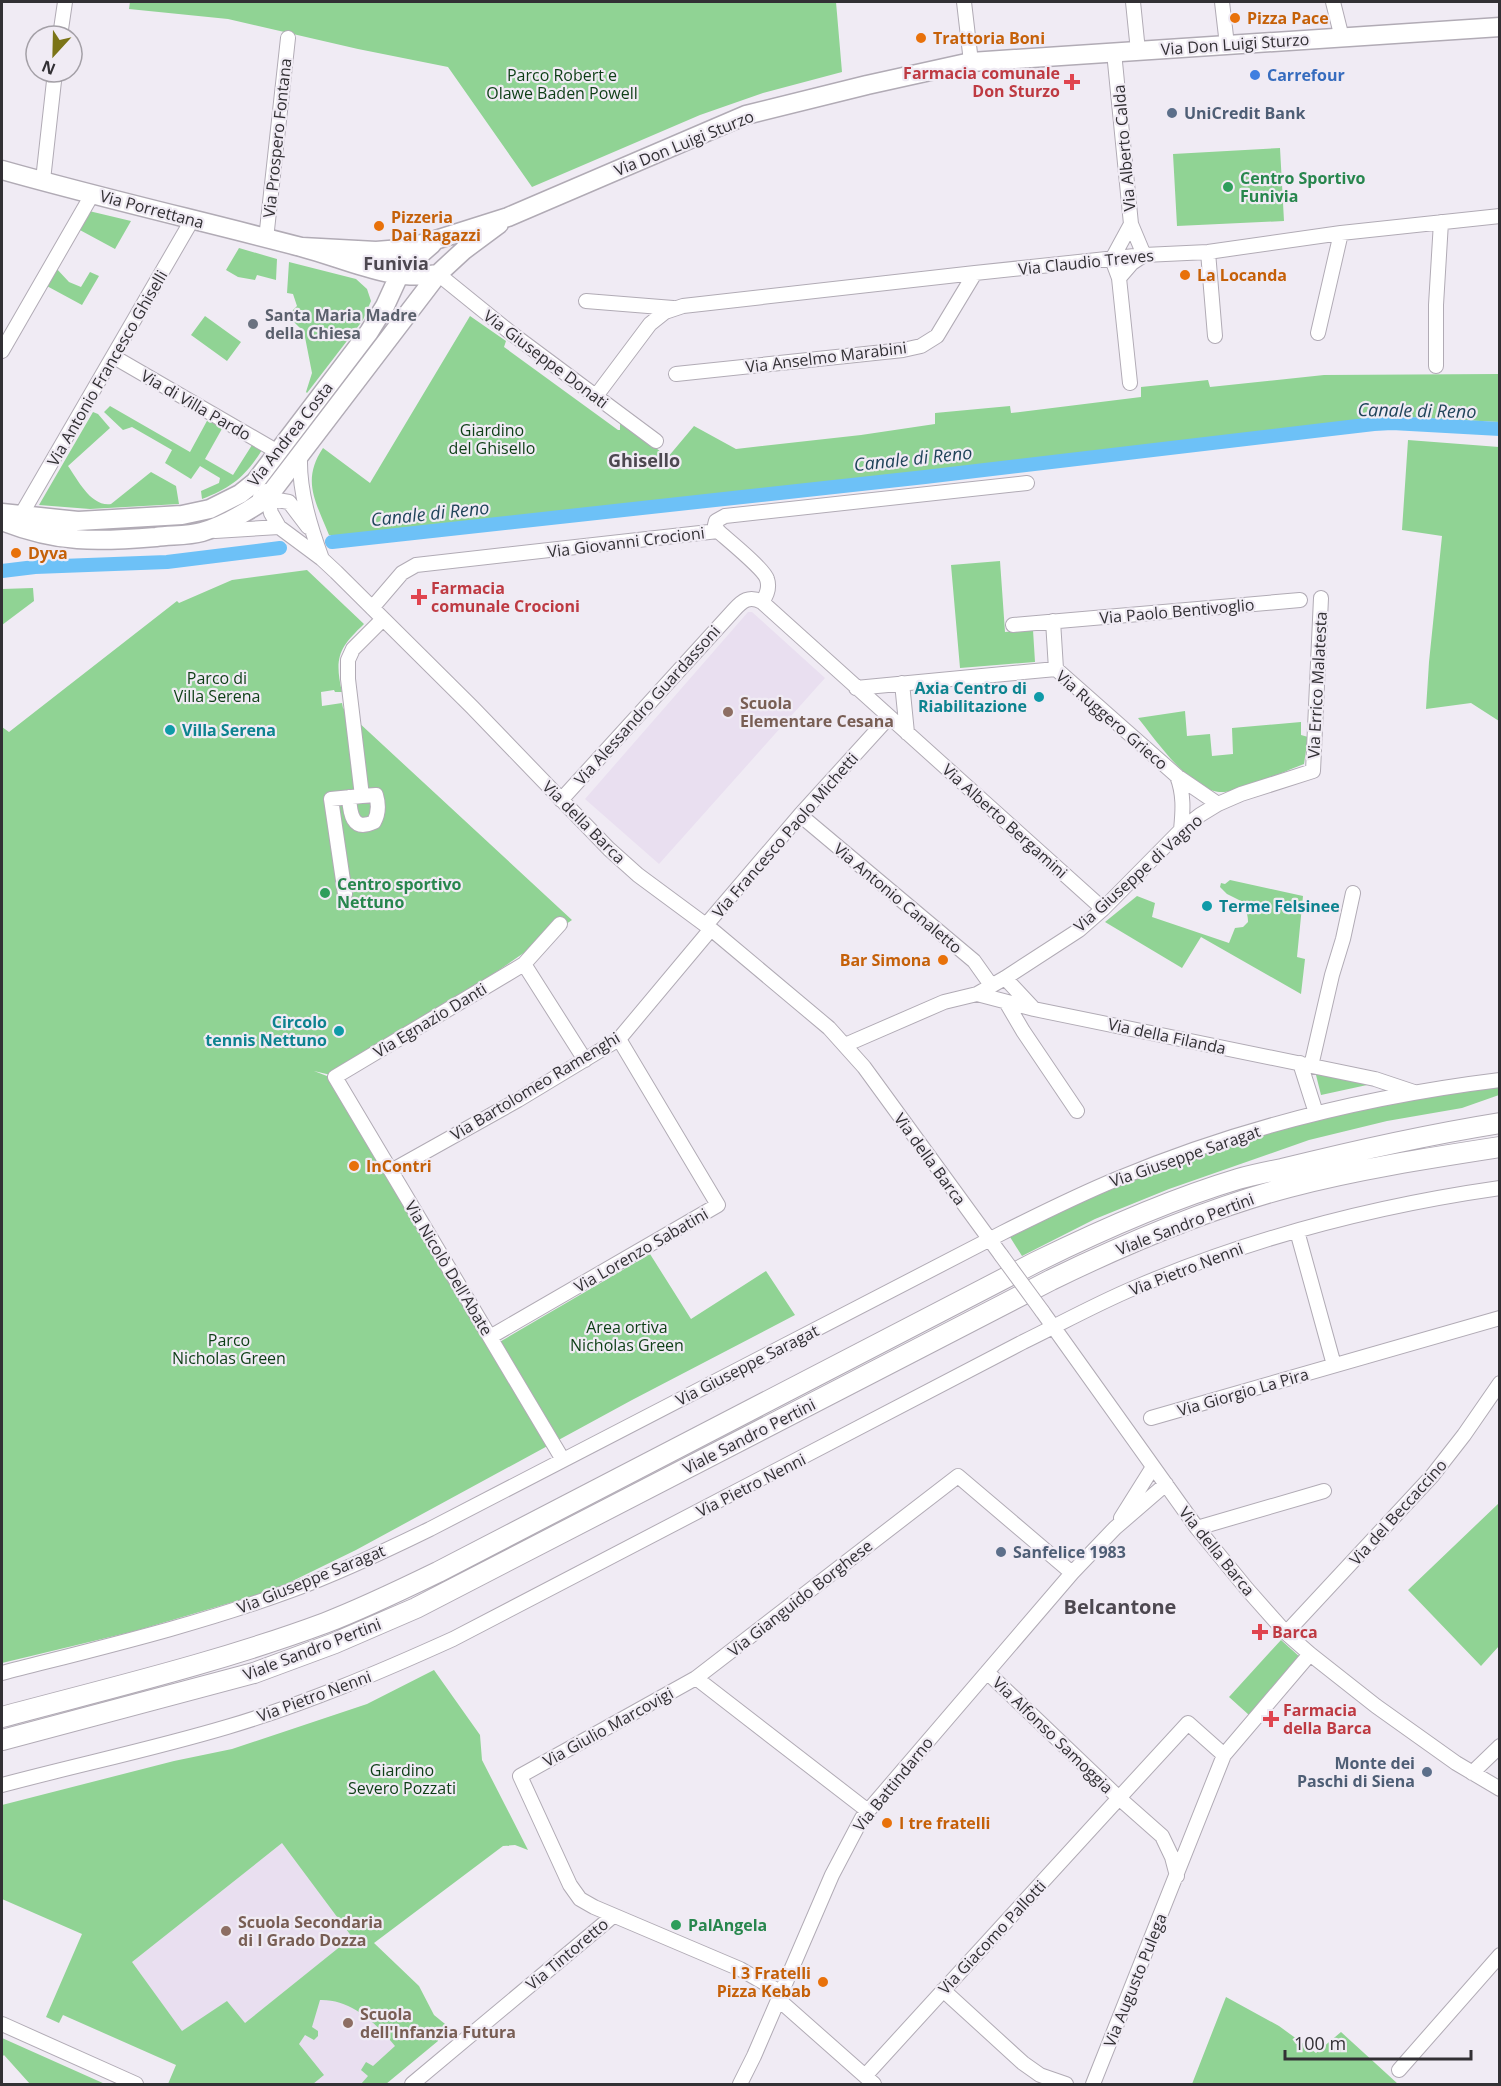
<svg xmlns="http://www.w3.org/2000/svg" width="1501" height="2086" viewBox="0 0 1501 2086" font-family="'Open Sans',sans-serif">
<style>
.built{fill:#e9dff0}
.green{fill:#90d394;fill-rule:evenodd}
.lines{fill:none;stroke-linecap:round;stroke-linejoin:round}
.canal{stroke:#6dc1f7;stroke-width:14}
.minor-casing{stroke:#b1abb5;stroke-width:16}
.major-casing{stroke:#b1abb5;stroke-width:21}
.highway-casing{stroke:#b1abb5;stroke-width:22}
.minor{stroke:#fff;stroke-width:14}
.major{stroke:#fff;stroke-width:18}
.highway{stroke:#fff;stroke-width:20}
.minor-bridge-casing{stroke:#b1abb5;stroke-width:16;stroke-linecap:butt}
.minor-bridge{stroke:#fff;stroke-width:14}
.food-dot{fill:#e8710a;stroke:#f0ebf4;stroke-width:2}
.shop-dot{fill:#3f7fe0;stroke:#f0ebf4;stroke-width:2}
.health-dot{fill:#e0444e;stroke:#f0ebf4;stroke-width:2}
.service-dot{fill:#5c6f8a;stroke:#f0ebf4;stroke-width:2}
.leisure-dot{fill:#2e9e5b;stroke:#f0ebf4;stroke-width:2}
.worship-dot{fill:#6b7280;stroke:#f0ebf4;stroke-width:2}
.culture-dot{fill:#0f9aa8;stroke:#f0ebf4;stroke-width:2}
.education-dot{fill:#8d6e63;stroke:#f0ebf4;stroke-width:2}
.labels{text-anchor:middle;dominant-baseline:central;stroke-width:4.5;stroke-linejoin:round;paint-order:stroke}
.food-label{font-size:16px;font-weight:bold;fill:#c56008;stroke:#f0ebf4;text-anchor:start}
.street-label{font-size:16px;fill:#323034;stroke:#f0ebf4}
.health-label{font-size:16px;font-weight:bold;fill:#be3a42;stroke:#f0ebf4;text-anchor:start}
.park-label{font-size:16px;fill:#0d3e15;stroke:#f0ebf4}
.shop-label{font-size:16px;font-weight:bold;fill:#366cbe;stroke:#f0ebf4;text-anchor:start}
.service-label{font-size:16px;font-weight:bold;fill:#4e5e75;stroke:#f0ebf4;text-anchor:start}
.leisure-label{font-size:16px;font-weight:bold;fill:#27864d;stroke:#f0ebf4;text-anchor:start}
.worship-label{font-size:16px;font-weight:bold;fill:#5b616d;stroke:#f0ebf4;text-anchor:start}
.culture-label{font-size:16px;font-weight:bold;fill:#0d838f;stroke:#f0ebf4;text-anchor:end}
.education-label{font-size:16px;font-weight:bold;fill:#785e54;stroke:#f0ebf4;text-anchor:start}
.neighbourhood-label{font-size:18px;font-weight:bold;fill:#4d4850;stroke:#f0ebf4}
.water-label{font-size:18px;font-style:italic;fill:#1f4359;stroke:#f0ebf4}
.quarter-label{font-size:20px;font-weight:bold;fill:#4d4850;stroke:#f0ebf4}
</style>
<rect width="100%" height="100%" fill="#f0ebf4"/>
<!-- built -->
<path class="built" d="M748 612H752L825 678 659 864 585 799Z
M260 1799 382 1913 198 2061 87 1941Z
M348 1965 419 2019 368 2084H313L269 2028Z"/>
<!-- green -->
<path class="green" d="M130 2H836L842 72 763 93 700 115 532 187 448 67 358 49 228 19 129 9Z
M1280 148 1284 221 1177 226 1173 154Z
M89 211 131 221 115 249 78 229Z
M239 248 277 259 276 280 257 275 255 280 238 277 226 270Z
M289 262 356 279 367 289 371 301 363 320 307 393 306 392 312 373 304 332 292 320 291 317 292 311 297 306 293 294 287 293Z
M55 267 69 282 81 287 90 272 99 276 82 305 45 285Z
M205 316 241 342 227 361 191 335Z
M470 316 506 341 504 347 618 430H620V423H622L668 457 694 426 736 449 861 435 935 424V413L1010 406 1011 413 1141 397V387L1208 380 1210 387 1324 375 1498 374V359L1499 422 1405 417 562 514 353 535H329C316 502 301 481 323 448L370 483Z
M110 406 190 452 208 419 223 427 205 459 233 475 252 445 262 450C245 477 231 488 202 499L201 491 219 483 220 478 200 466 191 479 165 463 172 450 132 427 123 430 104 412Z
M93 412 98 414 110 428 68 466C78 480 91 507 111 504L151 472 176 486 179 504 90 509 39 505Z
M1408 440 1499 447V721L1471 703 1426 709 1429 662 1442 536 1402 530Z
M1000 561 1005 632 1033 630 1035 662 960 668 951 565Z
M307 570 364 624C339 648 334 657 342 692H335L334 690 321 692 322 706 342 703 343 708 572 920 404 1035 335 1076 314 1071 332 1078 491 1347 650 1254 691 1319 766 1271 795 1315 632 1400 356 1550 274 1590 135 1631 2 1663V727L9 732 177 601 179 603 232 580Z
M33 588 34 601 2 625V589Z
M1185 711 1187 736 1210 734 1212 756 1233 754 1232 728 1301 722V735L1308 737 1304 764C1285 771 1243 791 1224 792 1192 794 1156 740 1138 718Z
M1230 880 1303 896 1297 957 1305 959 1301 994 1201 937 1182 968 1105 922 1137 896 1155 903 1152 917 1229 943 1235 928 1243 927 1248 922C1248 916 1247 911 1242 907L1243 902 1227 894 1220 887 1221 883 1225 884Z
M1315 1071 1368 1080 1367 1085 1321 1095Z
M1499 1084V1095L1462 1108 1387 1121 1309 1140 1169 1189 1095 1219 1022 1256 1010 1237C1124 1176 1247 1134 1373 1104 1414 1094 1458 1090 1499 1084Z
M1499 1503V1646L1481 1666 1408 1590Z
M1281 1640 1301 1658 1249 1715 1229 1697Z
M434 1670 480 1735 482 1760 528 1850 515 1845 503 1846 374 1943 419 1986 434 2015 450 2028 437 2038 438 2041 386 2084H361L368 2076 361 2070 366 2062 373 2066 395 2046C377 2024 351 1999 320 2000L312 2027 318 2031V2036L314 2040 305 2035 299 2044 324 2075 313 2084H239L235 2083 234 2084H168L176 2065 63 2015 59 2023 46 2017 82 1934 2 1899V1805L174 1761 232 1749 367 1704ZM282 1843 352 1937 245 2023 227 2001 182 2031 132 1962Z
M1226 1997 1279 2026 1316 2053 1341 2032 1398 2084H1192Z
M2 2038 105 2084H30L4 2055 2 2057Z"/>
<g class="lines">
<!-- canal -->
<path class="canal" d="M332 542 925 477 1374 424 1392 423 1500 429
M2 571 35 567 167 562 280 548"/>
<defs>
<path id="minor" d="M964 2 971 62
M1133 2 1138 51
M1222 2 1227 45
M1333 2 1342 38
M60 36 65 2
M1114 52 1131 224 1112 259 1119 278 1130 383
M43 180 55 72
M266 239 288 38
M1208 252 1215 336
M438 274 511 333 656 441
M1119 278 1132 263 1144 255 1131 224
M586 301 673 308
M1318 333 1341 233
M2 351 93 193
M114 357 278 452
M1436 366V305L1441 222
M676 374 903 350 921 346 937 336 975 273
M596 396 650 324 665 312 683 306 975 273 1144 255 1208 252 1341 233 1500 216
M300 457C299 491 310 526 322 559
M266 491 271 513 279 527 322 559 336 572 472 707 609 849 638 875 711 929 829 1028 864 1067 1001 1255
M260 497 289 502 308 527
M21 515 192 220
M215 531 279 527
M718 531 715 525 716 521 725 516 1027 483
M718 531C728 540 764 569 767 579 770 588 767 595 762 602
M372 608 402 573 416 565 718 531
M1053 621 1056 669
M1013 625 1300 600
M902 683 907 733
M856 688 1056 669 1177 776 1218 804
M1177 776C1184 794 1183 810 1181 830
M349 797C350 813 352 832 374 822 379 813 379 805 376 795L362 796
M561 800 734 610C742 601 749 595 762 602L1103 909
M800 815 974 961 991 985
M345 894 331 799 362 796 348 679V660L353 649 383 619
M706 925 800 815 889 717
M524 964 560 924
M1005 978 1034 1009
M977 994 1034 1009 1375 1079 1414 1092
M1006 1002 1023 1031 1077 1111
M845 1045 944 1002 977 994 1005 978 1079 930 1103 909 1181 830 1200 815 1218 804 1241 794 1313 771 1321 598
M1300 1063 1316 1113
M1311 1066 1332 975 1343 939 1353 893
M391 1171 518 1100 619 1039 711 929
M1297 1231 1334 1365
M1042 1311 1197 1528 1247 1589 1286 1633 1310 1654 1376 1706 1456 1763 1500 1789
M490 1337 718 1205 619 1039
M1151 1418 1500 1318
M563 1460 335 1077 524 964 585 1060
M1121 1518 1153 1467
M1197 1528 1324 1491
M1286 1633 1432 1476 1464 1435 1500 1383
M2 1673C99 1648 197 1625 292 1590 339 1573 385 1551 430 1529L1002 1233C1040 1214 1078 1195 1117 1179 1239 1128 1369 1096 1500 1080
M696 1678 868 1811
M1472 1773 1500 1746
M2 1785C77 1765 153 1749 227 1727 305 1704 380 1672 453 1639L1023 1342C1060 1324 1096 1304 1134 1288 1251 1238 1374 1206 1500 1188
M1177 1876 1172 1857 1162 1836 1119 1798 1188 1723 1224 1755
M943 1990 1023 2063 1040 2075 1066 2084
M782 1993 740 1969 594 1907 580 1899 570 1885 520 1776 696 1678 958 1476 1072 1573
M779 2000 874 2084
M2 2024 136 2084
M1399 2070 1500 1955
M865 2076 1119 1798 987 1672
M412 2084 613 1916
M740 2084 754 2056 832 1875 862 1818 1072 1573 1115 1528 1166 1484
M1093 2084 1224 1755 1310 1654"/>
<path id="major" d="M2 170C101 198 202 221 301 247 347 259 389 282 438 274
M302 247 376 251 401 249 426 243 508 217 746 115 867 85 971 62 1500 27
M2 513 78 521 182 515 210 509 240 494 255 482 369 332 385 306 401 271 432 244
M2 521C58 543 96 542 156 537 171 535 188 536 202 532 226 525 247 512 267 498L438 274 464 250 499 224"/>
<path id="highway" d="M2 1717C110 1688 220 1662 325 1623 364 1608 401 1590 438 1572L1036 1262C1101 1230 1168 1200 1238 1179 1252 1175 1267 1172 1282 1169 1354 1151 1426 1135 1500 1123
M2 1740 254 1673 335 1643 416 1608 1051 1280C1127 1243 1206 1209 1289 1187 1358 1169 1429 1158 1500 1147"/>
</defs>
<!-- minor casing -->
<use href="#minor" class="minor-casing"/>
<!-- major casing -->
<use href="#major" class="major-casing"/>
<!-- highway casing -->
<use href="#highway" class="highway-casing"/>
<!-- minor -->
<use href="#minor" class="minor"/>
<!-- major -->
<use href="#major" class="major"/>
<!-- highway -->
<use href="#highway" class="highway"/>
<defs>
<path id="minor-bridge" d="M1001 1255 1042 1311"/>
</defs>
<!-- minor-bridge casing -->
<use href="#minor-bridge" class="minor-bridge-casing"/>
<!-- minor-bridge -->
<use href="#minor-bridge" class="minor-bridge"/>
</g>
<!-- markers -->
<g class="food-dot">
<circle cx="1235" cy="18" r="6"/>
<circle cx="921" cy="38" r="6"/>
<circle cx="379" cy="226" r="6"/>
<circle cx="1185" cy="275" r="6"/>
<circle cx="16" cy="553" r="6"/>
<circle cx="943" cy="960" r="6"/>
<circle cx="354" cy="1166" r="6"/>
<circle cx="887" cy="1823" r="6"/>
<circle cx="823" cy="1982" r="6"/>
</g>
<circle class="shop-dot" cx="1255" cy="75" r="6"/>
<g class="health-dot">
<path d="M1069 73h6v6h6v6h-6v6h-6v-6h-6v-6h6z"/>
<path d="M416 588h6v6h6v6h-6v6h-6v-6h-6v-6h6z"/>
<path d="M1257 1623h6v6h6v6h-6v6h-6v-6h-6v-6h6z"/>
<path d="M1268 1710h6v6h6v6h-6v6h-6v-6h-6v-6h6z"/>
</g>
<g class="service-dot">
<circle cx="1172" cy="113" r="6"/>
<circle cx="1001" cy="1552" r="6"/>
<circle cx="1427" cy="1772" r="6"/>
</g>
<g class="leisure-dot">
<circle cx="1228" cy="187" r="6"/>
<circle cx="325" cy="893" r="6"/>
<circle cx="676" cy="1925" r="6"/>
</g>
<circle class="worship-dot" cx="253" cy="324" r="6"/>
<g class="culture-dot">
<circle cx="1039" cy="697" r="6"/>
<circle cx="170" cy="730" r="6"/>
<circle cx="1207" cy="906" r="6"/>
<circle cx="339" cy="1031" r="6"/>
</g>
<g class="education-dot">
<circle cx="728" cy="712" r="6"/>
<circle cx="226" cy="1931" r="6"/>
<circle cx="348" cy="2023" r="6"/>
</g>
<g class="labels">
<!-- food labels -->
<g class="food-label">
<text x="1247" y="18">Pizza Pace</text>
<text x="933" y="38">Trattoria Boni</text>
<text x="391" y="217">Pizzeria<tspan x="391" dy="18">Dai Ragazzi</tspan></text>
<text x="1197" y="275">La Locanda</text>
<text x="28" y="553">Dyva</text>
<text x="931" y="960" text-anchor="end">Bar Simona</text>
<text x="366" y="1166">InContri</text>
<text x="899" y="1823">I tre fratelli</text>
<text x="811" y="1973" text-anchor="end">I 3 Fratelli<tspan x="811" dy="18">Pizza Kebab</tspan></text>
</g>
<!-- street labels -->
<g class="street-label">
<text transform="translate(1235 44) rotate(-4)">Via Don Luigi Sturzo</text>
<text transform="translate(277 138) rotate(-84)">Via Prospero Fontana</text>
<text transform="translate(684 143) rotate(-22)">Via Don Luigi Sturzo</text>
<text transform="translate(1124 148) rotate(-95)">Via Alberto Calda</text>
<text transform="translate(152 209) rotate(15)">Via Porrettana</text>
<text transform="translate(1086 262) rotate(-6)">Via Claudio Treves</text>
<text transform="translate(826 357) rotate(-7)">Via Anselmo Marabini</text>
<text transform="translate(546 359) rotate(37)">Via Giuseppe Donati</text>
<text transform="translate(107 368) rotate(-60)">Via Antonio Francesco Ghiselli</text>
<text transform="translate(196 405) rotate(30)">Via di Villa Pardo</text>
<text transform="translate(290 434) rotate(-52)">Via Andrea Costa</text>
<text transform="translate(626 542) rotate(-7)">Via Giovanni Crocioni</text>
<text transform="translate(1177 611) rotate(-5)">Via Paolo Bentivoglio</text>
<text transform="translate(1317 685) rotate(-87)">Via Errico Malatesta</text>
<text transform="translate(647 705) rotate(-48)">Via Alessandro Guardassoni</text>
<text transform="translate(1112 720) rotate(41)">Via Ruggero Grieco</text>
<text transform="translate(1005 821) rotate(42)">Via Alberto Bergamini</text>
<text transform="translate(584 822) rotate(45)">Via della Barca</text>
<text transform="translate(785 835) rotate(-49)">Via Francesco Paolo Michetti</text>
<text transform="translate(1138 873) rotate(-42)">Via Giuseppe di Vagno</text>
<text transform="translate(898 898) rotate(40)">Via Antonio Canaletto</text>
<text transform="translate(430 1020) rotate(-31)">Via Egnazio Danti</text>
<text transform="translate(1167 1036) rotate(12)">Via della Filanda</text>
<text transform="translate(535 1086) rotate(-31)">Via Bartolomeo Ramenghi</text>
<text transform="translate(1185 1156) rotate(-19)">Via Giuseppe Saragat</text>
<text transform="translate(930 1159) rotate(54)">Via della Barca</text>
<text transform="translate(1185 1224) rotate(-21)">Viale Sandro Pertini</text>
<text transform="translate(641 1250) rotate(-30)">Via Lorenzo Sabatini</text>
<text transform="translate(449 1268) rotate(59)">Via Nicolò Dell'Abate</text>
<text transform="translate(1186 1269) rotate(-21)">Via Pietro Nenni</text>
<text transform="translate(747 1365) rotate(-27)">Via Giuseppe Saragat</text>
<text transform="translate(1243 1392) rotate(-16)">Via Giorgio La Pira</text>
<text transform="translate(749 1436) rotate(-27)">Viale Sandro Pertini</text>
<text transform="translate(751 1485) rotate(-27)">Via Pietro Nenni</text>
<text transform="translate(1398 1512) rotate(-48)">Via del Beccaccino</text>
<text transform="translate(1217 1551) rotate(51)">Via della Barca</text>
<text transform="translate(311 1579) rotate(-22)">Via Giuseppe Saragat</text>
<text transform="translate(800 1598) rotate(-38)">Via Gianguido Borghese</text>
<text transform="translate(312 1649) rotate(-21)">Viale Sandro Pertini</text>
<text transform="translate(314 1696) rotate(-20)">Via Pietro Nenni</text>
<text transform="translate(608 1727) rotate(-29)">Via Giulio Marcovigi</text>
<text transform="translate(1053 1735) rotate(44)">Via Alfonso Samoggia</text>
<text transform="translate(893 1784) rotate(-51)">Via Battindarno</text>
<text transform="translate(992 1937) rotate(-47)">Via Giacomo Pallotti</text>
<text transform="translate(567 1954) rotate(-40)">Via Tintoretto</text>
<text transform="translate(1135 1980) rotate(-68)">Via Augusto Pulega</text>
</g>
<!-- health labels -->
<g class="health-label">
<text x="1060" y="73" text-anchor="end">Farmacia comunale<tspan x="1060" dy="18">Don Sturzo</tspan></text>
<text x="431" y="588">Farmacia<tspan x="431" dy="18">comunale Crocioni</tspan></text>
<text x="1272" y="1632">Barca</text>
<text x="1283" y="1710">Farmacia<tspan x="1283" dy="18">della Barca</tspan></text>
</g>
<!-- park labels -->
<g class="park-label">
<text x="562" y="75">Parco Robert e<tspan x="562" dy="18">Olawe Baden Powell</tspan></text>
<text x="492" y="430">Giardino<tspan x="492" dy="18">del Ghisello</tspan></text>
<text x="217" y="678">Parco di<tspan x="217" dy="18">Villa Serena</tspan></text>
<text x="627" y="1327">Area ortiva<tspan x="627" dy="18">Nicholas Green</tspan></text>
<text x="229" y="1340">Parco<tspan x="229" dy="18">Nicholas Green</tspan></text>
<text x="402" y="1770">Giardino<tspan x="402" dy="18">Severo Pozzati</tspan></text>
</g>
<!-- shop labels -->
<g class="shop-label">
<text x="1267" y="75">Carrefour</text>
</g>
<!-- service labels -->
<g class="service-label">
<text x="1184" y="113">UniCredit Bank</text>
<text x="1013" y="1552">Sanfelice 1983</text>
<text x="1415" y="1763" text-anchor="end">Monte dei<tspan x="1415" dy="18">Paschi di Siena</tspan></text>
</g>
<!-- leisure labels -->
<g class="leisure-label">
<text x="1240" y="178">Centro Sportivo<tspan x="1240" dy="18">Funivia</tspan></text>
<text x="337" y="884">Centro sportivo<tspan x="337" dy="18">Nettuno</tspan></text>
<text x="688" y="1925">PalAngela</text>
</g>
<!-- worship labels -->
<g class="worship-label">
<text x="265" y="315">Santa Maria Madre<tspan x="265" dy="18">della Chiesa</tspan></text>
</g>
<!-- culture labels -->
<g class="culture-label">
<text x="1027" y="688">Axia Centro di<tspan x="1027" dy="18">Riabilitazione</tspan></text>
<text x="182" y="730" text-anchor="start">Villa Serena</text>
<text x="1219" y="906" text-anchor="start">Terme Felsinee</text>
<text x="327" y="1022">Circolo<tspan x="327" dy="18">tennis Nettuno</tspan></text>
</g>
<!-- education labels -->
<g class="education-label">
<text x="740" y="703">Scuola<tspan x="740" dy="18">Elementare Cesana</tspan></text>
<text x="238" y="1922">Scuola Secondaria<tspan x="238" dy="18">di I Grado Dozza</tspan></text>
<text x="360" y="2014">Scuola<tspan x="360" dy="18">dell'Infanzia Futura</tspan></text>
</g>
<!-- neighbourhood labels -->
<g class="neighbourhood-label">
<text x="396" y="263">Funivia</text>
<text x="644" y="460">Ghisello</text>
</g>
<!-- water labels -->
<g class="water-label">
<text transform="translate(1417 410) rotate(1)">Canale di Reno</text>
<text transform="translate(913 458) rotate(-6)">Canale di Reno</text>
<text transform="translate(430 513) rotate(-6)">Canale di Reno</text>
</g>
<!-- quarter labels -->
<g class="quarter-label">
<text x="1120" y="1606">Belcantone</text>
</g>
</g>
<!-- border -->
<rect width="1501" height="2086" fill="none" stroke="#323034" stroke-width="6"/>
<!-- north arrow -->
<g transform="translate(54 54) rotate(202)"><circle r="28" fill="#f0ebf4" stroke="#a4a0a7" stroke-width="1.5"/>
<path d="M0-4.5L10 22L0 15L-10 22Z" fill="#7b7417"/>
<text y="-9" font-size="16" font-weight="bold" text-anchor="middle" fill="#323034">N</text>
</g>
<!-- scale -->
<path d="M1285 2050v9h186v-9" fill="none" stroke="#323034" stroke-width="3"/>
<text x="1294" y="2050" font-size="18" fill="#323034" stroke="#f0ebf4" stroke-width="4.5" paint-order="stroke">100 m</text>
</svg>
